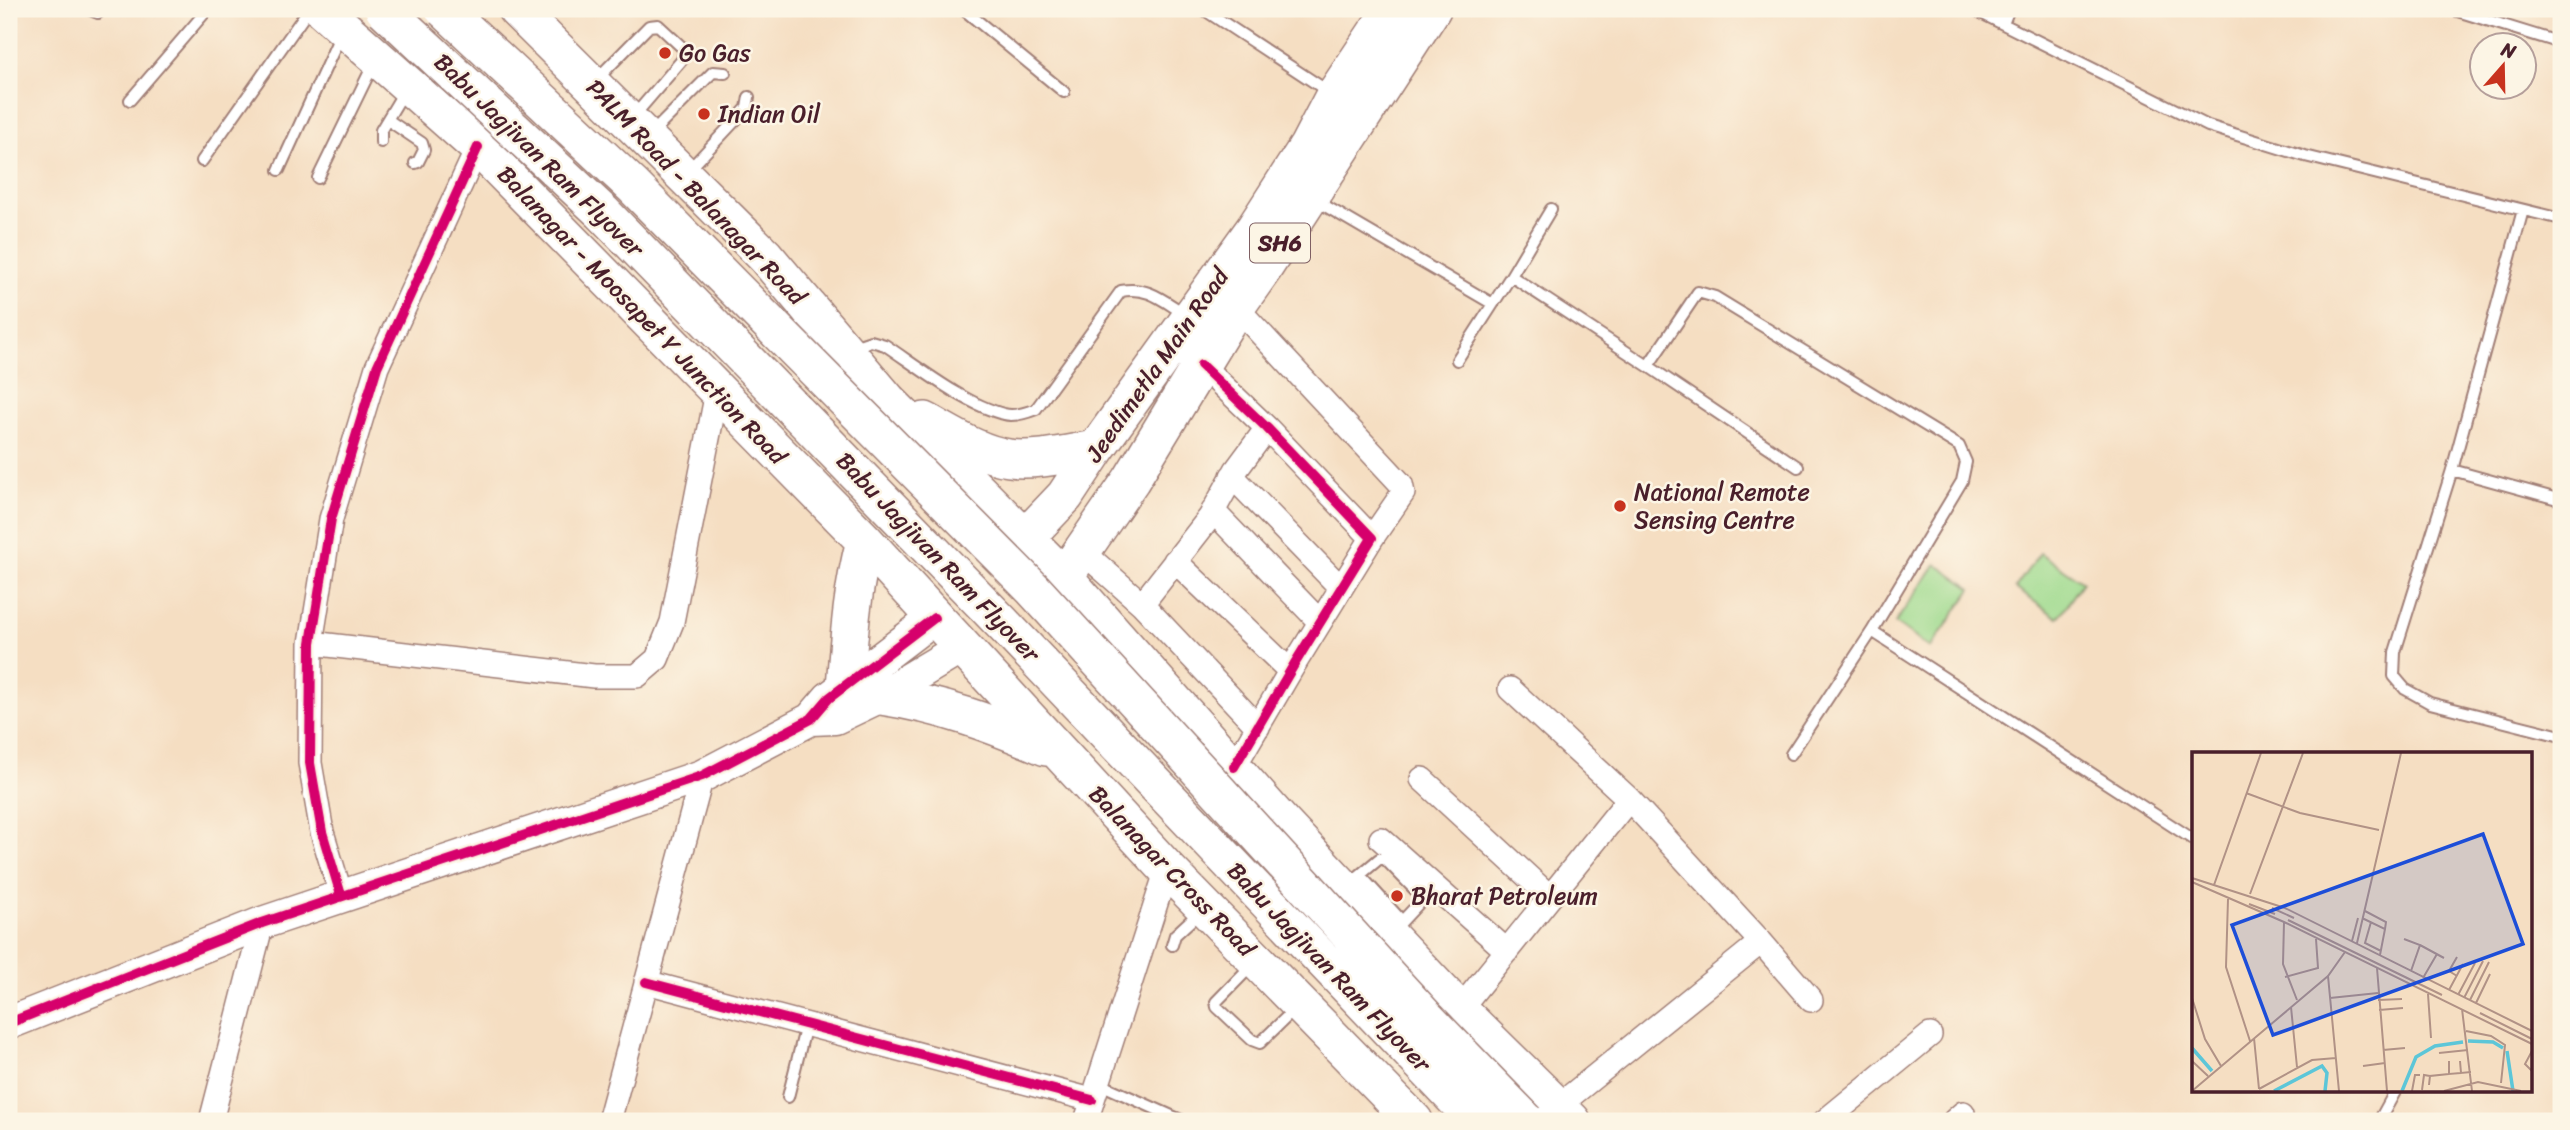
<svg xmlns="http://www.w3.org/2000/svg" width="2570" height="1130" viewBox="0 0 2570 1130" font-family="Sriracha,sans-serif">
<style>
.green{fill:#9fda8e;stroke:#747c5c;stroke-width:2}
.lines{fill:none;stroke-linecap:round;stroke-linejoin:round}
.lane-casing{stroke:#a07e76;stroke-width:14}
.street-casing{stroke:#a07e76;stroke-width:26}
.secondary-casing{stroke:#a07e76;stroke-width:35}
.primary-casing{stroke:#a07e76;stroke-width:40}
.lane{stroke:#fff;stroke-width:10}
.street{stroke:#fff;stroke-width:23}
.secondary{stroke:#fff;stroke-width:32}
.primary{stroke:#fff;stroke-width:37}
.primary-bridge-casing{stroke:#a07e76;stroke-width:40;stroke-linecap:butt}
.primary-bridge{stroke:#fff;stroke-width:37}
.cycleway-casing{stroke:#fcf5e5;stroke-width:15}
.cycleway{stroke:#d6006c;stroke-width:10}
.poi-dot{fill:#c8321e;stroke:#fcf5e5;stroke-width:2.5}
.labels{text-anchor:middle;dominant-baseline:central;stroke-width:5;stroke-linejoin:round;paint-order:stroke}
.shield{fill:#fcf5e5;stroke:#7f5f63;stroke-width:2}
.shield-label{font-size:23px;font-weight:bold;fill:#4a1f2b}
.poi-label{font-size:24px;fill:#4a1f2b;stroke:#fcf5e5;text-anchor:start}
.street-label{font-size:24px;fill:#4a1f2b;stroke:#fcf5e5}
.inset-river{fill:none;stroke:#5cc6d8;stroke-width:3.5}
.inset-road{fill:none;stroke:#b19286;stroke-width:2}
.view{fill:#1d4ed8;fill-opacity:0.15;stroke:#1d4ed8;stroke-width:3.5}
.inset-edge{fill:none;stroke:#4a1f2b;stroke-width:3.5}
</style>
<rect width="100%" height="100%" fill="#fcf5e5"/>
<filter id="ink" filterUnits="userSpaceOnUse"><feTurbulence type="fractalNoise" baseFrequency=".0143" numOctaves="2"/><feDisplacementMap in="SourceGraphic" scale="14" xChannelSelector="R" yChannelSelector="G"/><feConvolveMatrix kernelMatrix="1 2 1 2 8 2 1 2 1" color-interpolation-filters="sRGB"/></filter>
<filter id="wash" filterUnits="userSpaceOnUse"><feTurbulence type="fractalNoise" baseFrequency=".00686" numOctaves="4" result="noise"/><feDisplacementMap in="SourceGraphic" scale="28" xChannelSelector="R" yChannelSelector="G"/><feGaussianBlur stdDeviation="1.57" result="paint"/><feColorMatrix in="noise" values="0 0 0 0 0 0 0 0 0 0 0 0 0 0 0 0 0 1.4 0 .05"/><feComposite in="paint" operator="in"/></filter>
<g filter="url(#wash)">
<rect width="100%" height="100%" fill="#f5dec2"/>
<!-- green -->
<path class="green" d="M2040 553 2083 582 2058 618 2015 588Z
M1936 564 1972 589 1930 648 1895 623Z"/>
</g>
<g filter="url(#ink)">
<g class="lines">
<defs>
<path id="lane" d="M88 9 98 13
M963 9 1064 92
M1203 9 1329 92
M1973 9 2208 126 2305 156 2561 219
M2451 9 2561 43
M536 23 549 9
M2003 24 2009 9
M596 80 649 26 658 25 685 50 682 60 633 117
M130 100 208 9
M388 120 422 143 424 150 418 162 415 163
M651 134 713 72 725 73
M381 142V130L405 90
M202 161 309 9
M279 170 341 34
M687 172 747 108 749 97
M318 178 374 63
M1315 200 1493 304
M2523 210 2452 470 2395 652 2394 676 2405 689 2430 703 2561 736
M1511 276 1551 209
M850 348 871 341 885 345C918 367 966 405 1004 414 1014 417 1026 413 1036 409L1121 291C1148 286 1162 300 1185 314
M1457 360 1511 276 1648 366
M1798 467 1648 366 1698 292 1715 297 1959 446 1966 462 1962 481 1872 631
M2452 470 2561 500
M1791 754 1872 631 2194 840
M1360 875 1402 921
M1349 884 1379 859H1385L1421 896 1420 902 1392 932
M1172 945 1175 935 1201 911
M1254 963 1216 1002 1217 1007 1252 1040 1260 1043 1295 1009
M1098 1083 1183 1121
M788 1097 806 1025
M2379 1121 2396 1090"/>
<path id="street" d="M1236 307 1401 484 1403 493 1372 538
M1201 365 1267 428 1372 538 1295 663 1234 767
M1232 476 1341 588
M1213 511 1320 622
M1083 552 1142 604
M1175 561 1290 671
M311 643 594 676H637L657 659 672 622 717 392
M1258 727 1142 604 1210 517 1236 470 1267 428
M1422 779 1550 897
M1629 799 1761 942 1811 1000
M1381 839 1507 951
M341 895 322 832 310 763 311 643 331 519 377 367 478 147
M646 982 1092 1100
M1459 1010 1629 799 1510 689
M1547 1115 1761 942
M211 1121 262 923
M609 1121 702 776
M1086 1121 1167 869
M1825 1121 1930 1035
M1954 1121 1963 1113"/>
<path id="secondary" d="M811 719 835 718 881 696 961 648
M9 1023 262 923 702 776 811 719 829 698 934 618"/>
<path id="primary" d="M322 9 478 147 865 541 1167 869 1414 1121
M516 9 765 256 887 400 1064 577 1283 824 1459 1010 1572 1121
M925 421C951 435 979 454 1009 458 1035 462 1071 453 1096 449
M1026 537 1065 496 1096 449 1255 228 1308 146 1334 96 1392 9
M1064 577 1131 480 1236 307 1263 269 1432 9
M845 687C849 637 852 589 865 541
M881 696C941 705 991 723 1046 747"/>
</defs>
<!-- lane casing -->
<use href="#lane" class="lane-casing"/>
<!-- street casing -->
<use href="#street" class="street-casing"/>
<!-- secondary casing -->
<use href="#secondary" class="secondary-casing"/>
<!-- primary casing -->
<use href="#primary" class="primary-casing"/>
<!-- lane -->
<use href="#lane" class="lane"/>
<!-- street -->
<use href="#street" class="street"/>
<!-- secondary -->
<use href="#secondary" class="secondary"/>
<!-- primary -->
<use href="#primary" class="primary"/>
<defs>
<path id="primary-bridge" d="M384 9 602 212 1002 623 1476 1121
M444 9 633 186 1033 589 1428 1020 1526 1121"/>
</defs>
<!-- primary-bridge casing -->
<use href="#primary-bridge" class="primary-bridge-casing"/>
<!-- primary-bridge -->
<use href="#primary-bridge" class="primary-bridge"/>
<defs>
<path id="cycleway" d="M1201 365 1267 428 1372 538 1295 663 1234 767
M341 895 322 832 310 763 311 643 331 519 377 367 478 147
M646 982 1092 1100
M9 1023 262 923 702 776 811 719 829 698 934 618"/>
</defs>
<!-- cycleway casing -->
<use href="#cycleway" class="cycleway-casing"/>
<!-- cycleway -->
<use href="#cycleway" class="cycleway"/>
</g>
</g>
<!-- markers -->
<g class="poi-dot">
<circle cx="665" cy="53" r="7"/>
<circle cx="704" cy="114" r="7"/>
<circle cx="1620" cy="506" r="7"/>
<circle cx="1397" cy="896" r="7"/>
</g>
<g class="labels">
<!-- shield labels -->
<rect class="shield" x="1250" y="223.5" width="60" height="39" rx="5"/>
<g class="shield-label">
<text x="1280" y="243">SH6</text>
</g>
<!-- poi labels -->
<g class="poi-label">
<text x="679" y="53">Go Gas</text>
<text x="718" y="114">Indian Oil</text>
<text x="1634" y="492">National Remote<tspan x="1634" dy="28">Sensing Centre</tspan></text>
<text x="1411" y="896">Bharat Petroleum</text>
</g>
<!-- street labels -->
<g class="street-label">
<text transform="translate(539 155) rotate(44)">Babu Jagjivan Ram Flyover</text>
<text transform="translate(696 192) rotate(46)">PALM Road - Balanagar Road</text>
<text transform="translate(642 315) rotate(46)">Balanagar - Moosapet Y Junction Road</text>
<text transform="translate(1157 365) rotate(-55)">Jeedimetla Main Road</text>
<text transform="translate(938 557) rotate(46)">Babu Jagjivan Ram Flyover</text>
<text transform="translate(1172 871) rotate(46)">Balanagar Cross Road</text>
<text transform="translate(1329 967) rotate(46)">Babu Jagjivan Ram Flyover</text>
</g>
</g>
<!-- overview -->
<g transform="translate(2192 752)">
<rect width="340" height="340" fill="#f5dec2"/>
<path class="inset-river" d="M276 289 301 290 311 296M0 296 20 319M315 299 321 339M82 339 130 314 135 321 133 339M210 339 224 305 243 294 271 290"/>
<path class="inset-road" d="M54 41 108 61 187 78M0 126 93 156 340 279M0 130 92 170 340 292M22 133 69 1M58 142 111 1M36 147 34 215 58 289M57 152 83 162M80 156 102 166M173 159 194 170 193 177M170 166 193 177 188 203M96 168 250 243M92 170 91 212 105 248M179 170 173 191 189 199M212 187 228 193 219 219M160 189 166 166M165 191 209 1M228 193 252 206M185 216 195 339M136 224 147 339M265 224 257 219 265 205M93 225 126 216 124 187M231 226 245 202M257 238 271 212M236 242 239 286M266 243 283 211M0 246 13 287 29 314M138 246 186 241M272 246 291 209M186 248 210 247M278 248 297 210M284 251 298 222M99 255 105 315M270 257 280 339M187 258 211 256M288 261 340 287M274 279 299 284 313 293 309 331M62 286 67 337M191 298 213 296M340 299 333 312 340 319M247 301 276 298M0 309 16 324M257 309V322L269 321M268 309 269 321 279 320M171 314 193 311M237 333 238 324 257 322M67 337 120 308 144 306M230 338 232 323 238 324M0 339 136 224 153 200M220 339 223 323H228M252 339 286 330 329 339"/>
<path class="view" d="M291 82 331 192 81 283 40 173Z"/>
<rect width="340" height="340" class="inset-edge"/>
</g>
<!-- margin -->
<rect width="2570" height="1130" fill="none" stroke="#fcf5e5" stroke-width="35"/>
<!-- north arrow -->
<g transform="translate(2503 66) rotate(20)"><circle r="33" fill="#fcf5e5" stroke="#b59f9b" stroke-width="2"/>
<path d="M0-5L12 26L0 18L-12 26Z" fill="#c8321e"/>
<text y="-10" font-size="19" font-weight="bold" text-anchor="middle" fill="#4a1f2b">N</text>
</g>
</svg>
